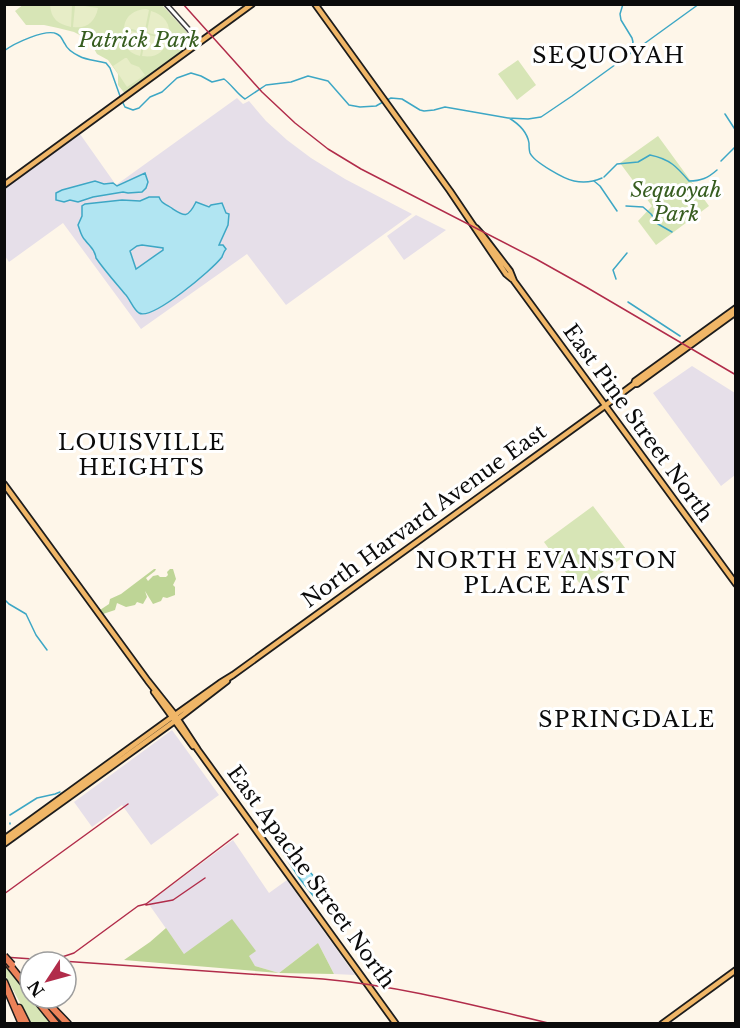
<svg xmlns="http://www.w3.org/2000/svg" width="740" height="1028" viewBox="0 0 740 1028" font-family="'Libre Baskerville',serif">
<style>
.industrial{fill:#e6dfe9}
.green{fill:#d7e5b6}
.forest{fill:#bed596}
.pitch{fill:#e7edc7}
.water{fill:#b1e5f2;stroke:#3da7c5;stroke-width:1.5;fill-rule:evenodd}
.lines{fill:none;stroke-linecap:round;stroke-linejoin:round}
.stream{stroke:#3da7c5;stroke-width:1.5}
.minor-casing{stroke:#3e3e3e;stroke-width:6}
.major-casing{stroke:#1c1c1c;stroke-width:8}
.highway-casing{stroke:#1c1c1c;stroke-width:9}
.minor{stroke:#fff;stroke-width:3}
.major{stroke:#f0b667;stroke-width:4.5}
.highway{stroke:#ec8259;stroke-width:6}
.rail{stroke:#b12c4a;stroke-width:1.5}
.highway-bridge-casing{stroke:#1c1c1c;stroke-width:9;stroke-linecap:butt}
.highway-bridge{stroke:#ec8259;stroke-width:6}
.labels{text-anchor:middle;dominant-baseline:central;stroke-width:6;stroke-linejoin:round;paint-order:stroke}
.park-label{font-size:21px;font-style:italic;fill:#375d20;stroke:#fff}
.street-label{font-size:21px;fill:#0b0b0b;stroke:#fff}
.neighbourhood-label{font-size:22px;letter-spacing:1.5px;fill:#0b0b0b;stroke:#fff}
</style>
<rect width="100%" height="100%" fill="#fef6e9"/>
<!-- industrial -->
<path class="industrial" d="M237 98 243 104 249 101 266 121 287 140 311 158 345 179 412 214 286 305 247 254 141 329 63 223 9 262 5 256 4 188 80 134 116 185Z
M416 215 446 230 404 260 387 236Z
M692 366 735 393V475L721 486 653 393Z
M172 730 219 795 151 845 122 805 92 827 74 802Z
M233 840 269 893 287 880 355 975 334 974 318 943 279 973 255 966 248 956 256 950 184 954 148 903Z"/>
<!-- green -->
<path class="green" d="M24 4 162 5 196 42 126 95 118 85V74L108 60 97 54 89 40 74 32 58 28 44 25H26L15 11Z
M518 60 536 85 517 100 498 74Z
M658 136 709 206 656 245 638 221 652 206 620 163Z
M593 506 629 553 582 587 576 578H570L544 542Z
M4 964 13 974 30 998 53 1023H31L5 975Z"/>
<!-- forest -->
<path class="forest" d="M154 569H156L155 571 146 578 148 581 153 576 158 575 160 577H166L168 575 167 572 170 569H173L176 579 173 585 175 587V595L167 598 163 597 161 601 153 604 145 591 147 597 143 604 137 602 135 605 126 607 117 603 115 610 103 614 100 610 109 604 110 599 121 594Z
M232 919 256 951 249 956 255 966 279 973 318 943 334 974 279 973 124 960 150 942 166 928 184 954Z"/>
<!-- pitch -->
<path class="pitch" d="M50 5H72L71 27C58 24 51 19 50 5Z
M77 5 98 8C95 22 87 29 73 27L75 6Z
M146 9 149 10 145 30 143 32 124 27C126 15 134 10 146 9Z
M151 11C165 15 171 24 169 39L149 33 147 31Z
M123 29 143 34 144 36 140 56C127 53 121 43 123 29Z
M149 35 168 39C164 53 156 58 142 56L146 36Z
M125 58H127L131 64 139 67 145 75 127 87 113 66Z"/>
<!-- water -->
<path class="water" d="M145 173 148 182 146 188 142 192 128 193 123 192 93 197 78 202 70 200 64 202 56 200V193L62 190 95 181 104 184 113 183 117 186Z
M149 197H159C162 204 164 203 170 207 184 216 187 220 196 202L209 207 211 205 222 203 226 213 229 214 228 225 219 245H223L226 249C224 251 223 254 222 257 213 269 152 321 139 313 133 309 130 299 125 294 115 282 105 271 96 258 95 249 90 247 85 240 81 236 80 230 78 225L82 216V206L85 204 122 200 140 201ZM142 245 163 248V250L136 269 130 251 137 246Z
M284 843C295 848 300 857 307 867L303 866 302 872 305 874H308L309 871C317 879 325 889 323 901L318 902 300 879 281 850V846Z"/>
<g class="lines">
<!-- stream -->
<path class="stream" d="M623 4 620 14 621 20 632 38 633 42 630 53
M4 51C13 44 46 28 57 34 62 36 62 40 65 44 67 49 75 54 79 56 88 61 97 60 106 63L110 68 120 96
M387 100 391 98 402 99 420 110 424 111 434 110 445 107 508 118 528 119 541 117 572 96 699 4
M122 101 125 107 133 110 139 108 150 97 162 92 177 78 191 73 201 76 212 82 224 79C232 85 237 94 245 99L266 85 291 82 308 76 328 81 349 105 360 107 376 106 383 102
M725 114 736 131
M509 118C519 124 527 131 529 143 529 146 529 150 530 153 534 162 564 179 574 181 583 183 593 182 602 178
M721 161 736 146
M604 177 617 164 638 162 650 155C670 159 677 167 689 181 701 181 708 178 717 170
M594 181 600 186 617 211
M626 206 643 207 651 214 658 224 672 232
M616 279 613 270 627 253
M628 302 680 336
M4 599 9 604 26 614 36 635 47 650
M10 815 37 798 55 794 60 792
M10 823V824"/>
<defs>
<path id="minor" d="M166 4 200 42"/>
<path id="major" d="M315 4 450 191 506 274 512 279
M4 185 252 4
M476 228 484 237 510 271 514 281 736 584
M634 384H637L736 312
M4 484 148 681 175 715 198 750 396 1024
M154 692 193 746
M4 839 175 715 220 683 233 675 602 408 634 384 635 381 736 308
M4 844 179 718 227 681
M662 1024 736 970"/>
<path id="highway" d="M7 962 30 991
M4 982 22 1024
M35 998 56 1024
M43 998 68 1024
M19 1008 27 1024"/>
</defs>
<!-- minor casing -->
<use href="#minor" class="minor-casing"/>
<!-- major casing -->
<use href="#major" class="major-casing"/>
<!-- highway casing -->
<use href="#highway" class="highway-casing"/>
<!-- minor -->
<use href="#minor" class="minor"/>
<!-- major -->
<use href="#major" class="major"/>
<!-- highway -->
<use href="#highway" class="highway"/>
<!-- rail -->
<path class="rail" d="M183 4 262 92 295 123 328 149 361 169 536 259 586 287 736 375
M4 894 128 804
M146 905 173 900 205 878
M4 957 323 979C401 986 476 1006 553 1024
M59 958 74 953 138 906 146 904 238 834"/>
<defs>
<path id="highway-bridge" d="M4 956 12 965"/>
</defs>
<!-- highway-bridge casing -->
<use href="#highway-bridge" class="highway-bridge-casing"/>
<!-- highway-bridge -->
<use href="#highway-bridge" class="highway-bridge"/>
</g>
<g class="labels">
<!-- park labels -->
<g class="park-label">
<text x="139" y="40">Patrick Park</text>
<text x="676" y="190">Sequoyah<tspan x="676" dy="24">Park</tspan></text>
</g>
<!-- street labels -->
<g class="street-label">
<text transform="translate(638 423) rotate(54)">East Pine Street North</text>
<text transform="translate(424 516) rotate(-36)">North Harvard Avenue East</text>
<text transform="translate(311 877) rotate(54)">East Apache Street North</text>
</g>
<!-- neighbourhood labels -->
<g class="neighbourhood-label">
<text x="609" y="55">SEQUOYAH</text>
<text x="142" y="442">LOUISVILLE<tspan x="142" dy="25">HEIGHTS</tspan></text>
<text x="547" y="560">NORTH EVANSTON<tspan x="547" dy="25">PLACE EAST</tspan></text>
<text x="627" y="719">SPRINGDALE</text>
</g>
</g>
<!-- border -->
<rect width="740" height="1028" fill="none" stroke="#0b0b0b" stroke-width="12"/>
<!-- north arrow -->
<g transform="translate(48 980) rotate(234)"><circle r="28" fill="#ffffff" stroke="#9d9d9d" stroke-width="1.5"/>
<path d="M0-4.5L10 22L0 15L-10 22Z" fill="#b12c4a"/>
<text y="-9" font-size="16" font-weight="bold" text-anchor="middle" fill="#0b0b0b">N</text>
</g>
</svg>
